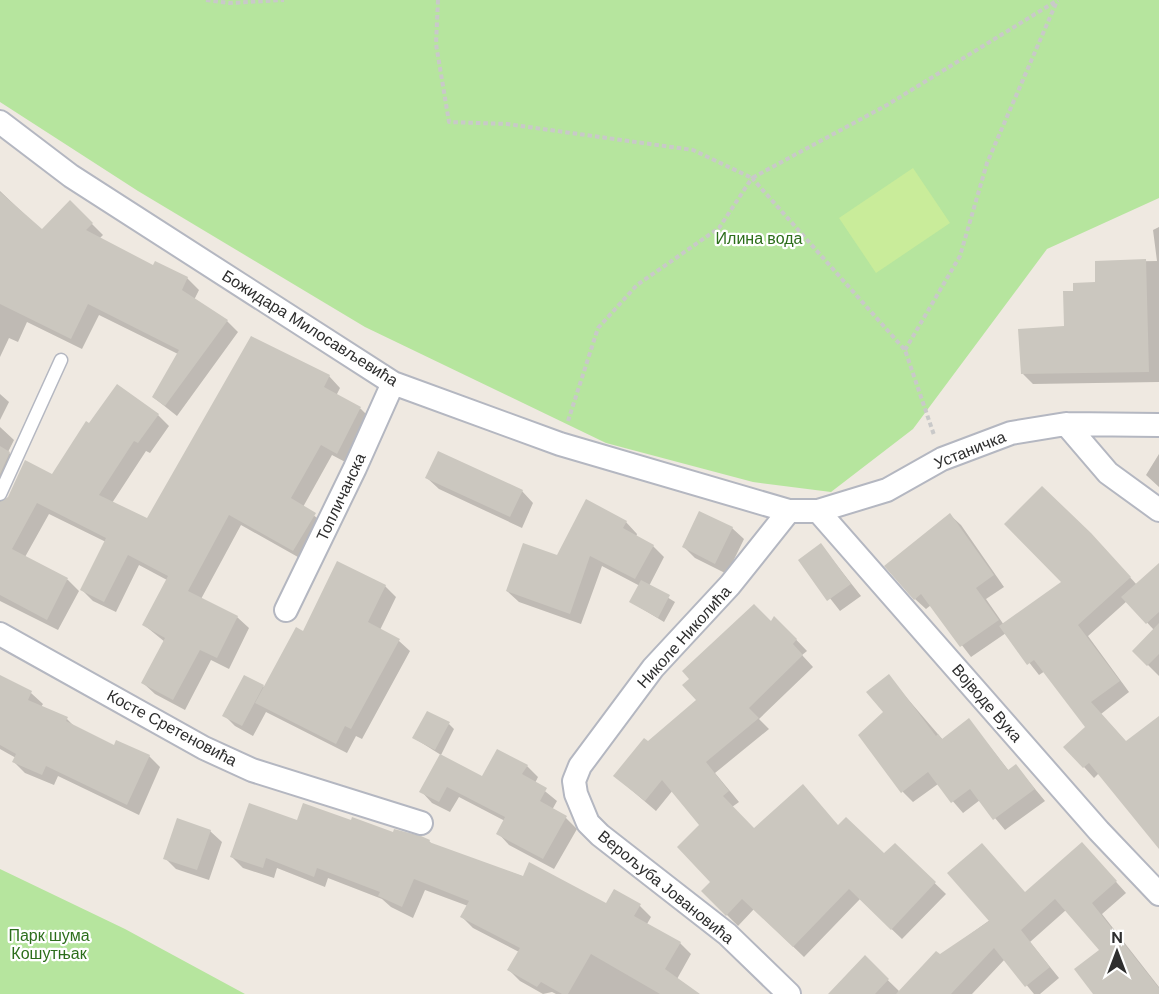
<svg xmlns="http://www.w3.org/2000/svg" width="1159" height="994" viewBox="0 0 1159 994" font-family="'DM Sans',sans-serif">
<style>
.green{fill:#b6e59e}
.pitch{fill:#c9ec9a}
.shadow{fill:#0003}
.building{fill:#cbc7bf}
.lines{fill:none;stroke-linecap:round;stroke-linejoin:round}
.lane-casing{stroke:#b4b7c1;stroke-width:15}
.street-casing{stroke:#b4b7c1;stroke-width:26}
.path{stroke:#c9c9c9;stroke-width:4;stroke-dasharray:4.5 3;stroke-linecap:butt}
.lane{stroke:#fff;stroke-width:12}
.street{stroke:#fff;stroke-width:22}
.labels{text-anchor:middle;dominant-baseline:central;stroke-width:4.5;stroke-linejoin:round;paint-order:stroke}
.park-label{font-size:16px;fill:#2c6e1b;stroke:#fff}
.street-label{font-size:16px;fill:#2e2e2e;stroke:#fff}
</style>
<rect width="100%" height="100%" fill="#efe9e1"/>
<!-- green -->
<path class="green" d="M0 0H1159V198L1047 249 913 429 831 492 753 482 606 443 365 327 138 191 0 102Z
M0 869 125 929 245 994H0Z"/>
<!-- pitch -->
<path class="pitch" d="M913 168 950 223 876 273 839 218Z"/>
<!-- shadow -->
<path class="shadow" d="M0 191 42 231 70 202 103 235 99 239 154 267 155 263 187 278 199 290 194 300 227 321 238 332 177 416 153 397 178 354 99 315 82 349 27 322 18 342 9 338 0 357Z
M1159 227V382L1033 384 1023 374 1066 327 1074 292 1096 283V262L1157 261 1153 230Z
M329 376 340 388 336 396 361 409 372 420 349 464 332 455 303 507 326 525 305 561 241 525 201 599 237 617 249 628 229 669 211 660 185 710 155 694 143 683 165 642 144 625 167 580 139 565 116 612 93 601 82 590 106 542 49 514 25 557 68 580 79 591 58 630 0 601V427L14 440 8 452 21 464 4 501 52 476 158 415 169 426 150 453 146 451 112 503 148 520Z
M0 394 9 402 0 420Z
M1159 454V487L1146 475Z
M427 478 522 491 533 503 522 528 439 489Z
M700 513 732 528 744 539 727 574 695 558 684 547Z
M950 515 961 525 1004 587 986 599 1004 625 1064 582 1102 546 1137 585 1159 565V676L1134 651 1154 630 1127 601 1088 636 1129 692 1101 714 1127 743 1159 717V846L1099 773 1094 778 1084 767 1087 727 1045 671 1039 675 1006 633 971 657 931 605 926 609 915 599Z
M626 522 637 534 636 537 653 546 664 557 649 586 675 602 664 622 631 602 640 586 602 566 581 624 519 602 507 591 558 556Z
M821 545 861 596 840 611 800 560Z
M337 563 385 586 396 597 380 630 399 641 410 651 362 739 356 736 347 753 266 712 253 736 235 726 224 715 263 686 265 688 304 634Z
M771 623 785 628 807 651 802 655 813 667 759 719 769 729 715 773 739 802 732 807 754 830 839 826 884 856 895 845 946 894 902 939 860 899 804 957 754 909 738 926 703 891 712 882 701 825 673 790 656 811 615 776 698 700Z
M0 676 31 693 43 704 41 707 67 719 76 728 115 747 149 756 160 767 139 815 58 776 54 785 25 773 14 762 16 758 0 749Z
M888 676 943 740 969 720 1009 771 1016 766 1045 801 1005 830 980 800 963 813 938 784 913 802 903 792 885 712Z
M449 724 454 729 441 755 414 738Z
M527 766 538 777 535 783 557 801 552 810 566 818 577 829 554 869 509 845 498 833 505 821 459 797 450 812 432 803 421 791Z
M298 822 429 841 434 846 607 905 615 891 640 906 651 917 647 924 680 943 691 954 677 979 697 994H556L552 992 543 994 520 981 509 970 519 952 473 928 462 917 468 906 425 890 413 918 391 907 382 899 328 878 325 887 277 868 274 878 243 868 231 856Z
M210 831 222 842 209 880 176 869 165 858Z
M1092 855 1126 893 1102 914 1159 987V994H1095L1101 950 1066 910 1030 942 1059 978 1040 994H1034L1005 959 972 994H902L940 956 1026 894Z
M865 958 899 991 897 994H830Z"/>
<!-- building -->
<path class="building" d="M0 192 42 229 70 200 93 223 86 230 153 265 155 261 188 277 182 290 228 320 165 406 152 397 179 350 88 304 71 339 0 304Z
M1146 259 1149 372 1021 374 1018 329 1064 326 1063 291H1073V283L1095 282V261Z
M251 336 330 375 324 387 361 407 337 454 321 445 291 498 316 513 293 551 229 515 188 591 238 616 217 658 200 650 173 700 141 683 165 638 142 625 168 576 128 555 104 602 80 590 106 538 37 503 12 549 68 578 47 620 0 595V502L8 497 25 460 52 474 86 421 89 423 117 384 159 414 138 443 134 441 99 495 147 518Z
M0 446 10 452 0 474Z
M438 451 523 490 510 517 425 478Z
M1042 486 1091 533 1131 577 1078 625 1120 681 1091 702 1126 741 1159 716V849L1089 763 1083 768 1063 747 1085 727 1034 660 1027 665 999 626 1061 582 1004 524Z
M586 499 627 521 623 528 654 545 635 579 590 556 570 614 506 591 523 543 557 555Z
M699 511 733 527 715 564 682 547Z
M950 513 994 575 976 588 999 620 960 647 921 594 914 600 884 566Z
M821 543 851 584 827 601 798 560Z
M337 561 386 585 368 622 400 639 351 729 345 726 336 744 255 703 296 627 303 631Z
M1159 563V612L1146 624 1121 597Z
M641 580 670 595 658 618 629 602Z
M754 604 771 621 774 616 797 639 793 644 803 655 749 708 759 718 706 762 729 791 723 796 754 828 803 784 838 825 846 817 884 853 895 843 936 882 891 930 849 889 793 947 742 899 726 916 701 891 710 882 677 847 699 825 662 780 645 801 613 776 644 738 648 741 696 700 682 685 689 679 682 671Z
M1159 623V654L1147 666 1132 651Z
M889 674 936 736 938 734 942 739 969 718 1008 770 1016 764 1035 789 993 820 970 789 951 803 928 772 901 793 858 735 883 712 866 692Z
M0 675 32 691 28 700 68 717 66 721 114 745 116 740 150 755 127 805 46 766 42 775 12 762 16 754 0 745Z
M244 675 264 685 242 726 222 716Z
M427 711 450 722 435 750 412 738Z
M497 749 528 765 522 774 547 788 540 801 567 816 543 859 496 834 505 817 447 787 439 802 419 792 440 754 482 776Z
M249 803 297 820 303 803 351 820 352 817 393 832 394 829 421 836 430 840 429 842 523 876 529 862 606 903 614 889 641 904 634 916 681 942 665 969 700 994H660L591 954 568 994H562L541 982 537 987 507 970 520 948 460 917 469 901 414 879 402 907 378 896 380 892 317 868 314 877 266 858 263 868 230 857Z
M177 818 211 830 197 870 163 859Z
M1082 842 1117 881 1092 903 1159 988V994H1093L1074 969 1099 950 1055 899 1021 930 1050 967 1025 987 994 948 951 994H896L936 951 940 954 989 921 947 873 982 843 1025 892Z
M865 955 889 979 875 994H828Z"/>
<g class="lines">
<defs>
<path id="lane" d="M0 494 61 360"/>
<path id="street" d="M0 122 71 176 393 383 560 444 789 511H818L887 490 942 459 1011 433 1066 424 1159 425
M1066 424 1108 473 1159 510
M818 511 1099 831 1159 894
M286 610 355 468 393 383
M0 634 204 748 252 770 421 823
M789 994 727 934 600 835 588 823 576 794 574 781 580 766 653 668 730 585 789 511"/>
</defs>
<!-- lane casing -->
<use href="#lane" class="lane-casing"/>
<!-- street casing -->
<use href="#street" class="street-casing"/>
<!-- path -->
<path class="path" d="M206 0 229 3 284 0
M438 0 436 44 449 122 507 124 693 150 752 178 887 105 1058 0
M905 350 960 256 987 163 1057 1
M568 421 598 328 637 285 719 228 752 178 905 350 934 435"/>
<!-- lane -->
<use href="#lane" class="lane"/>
<!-- street -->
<use href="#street" class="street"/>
</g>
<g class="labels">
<!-- park labels -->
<g class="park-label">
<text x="759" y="238">Илина вода</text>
<text x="49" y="935">Парк шума<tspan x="49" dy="18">Кошутњак</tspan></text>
</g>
<!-- street labels -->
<g class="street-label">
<text transform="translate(310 328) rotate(32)">Божидара Милосављевића</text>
<text transform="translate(970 450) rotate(-22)">Устаничка</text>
<text transform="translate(341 497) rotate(-65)">Топличанска</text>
<text transform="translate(684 637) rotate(-48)">Николе Николића</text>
<text transform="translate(987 703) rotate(49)">Војводе Вука</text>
<text transform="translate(172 728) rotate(28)">Косте Сретеновића</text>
<text transform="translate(666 887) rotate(39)">Верољуба Јовановића</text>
</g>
</g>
<!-- north arrow -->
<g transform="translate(1117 952)" stroke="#ffffff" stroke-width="4.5" paint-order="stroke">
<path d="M0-4.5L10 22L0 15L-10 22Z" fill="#2e2e2e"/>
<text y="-9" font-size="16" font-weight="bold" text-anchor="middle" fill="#2e2e2e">N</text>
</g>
</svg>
